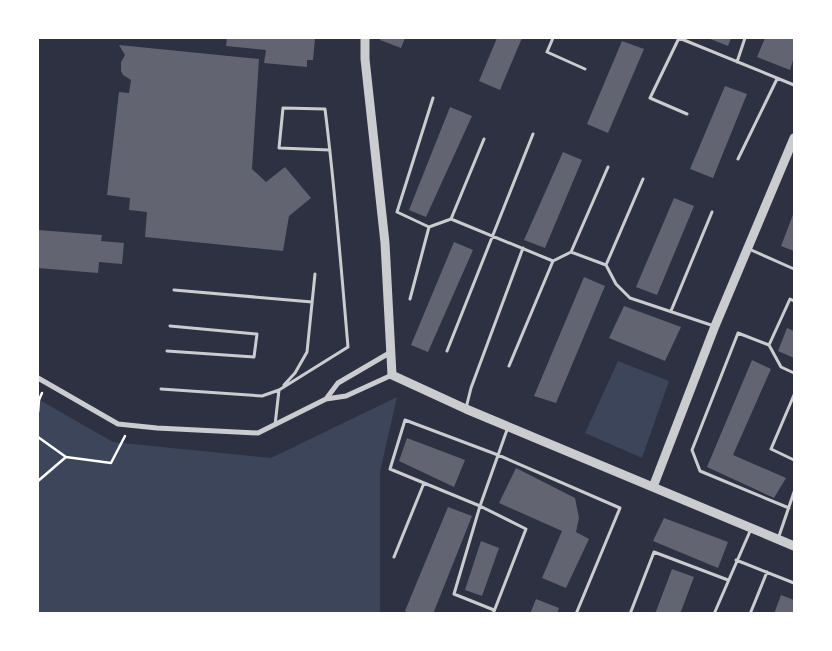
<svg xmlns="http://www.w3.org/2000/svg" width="832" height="651" viewBox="0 0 832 651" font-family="'Alegreya Sans',sans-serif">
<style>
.green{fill:#3c4559}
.building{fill:#626471}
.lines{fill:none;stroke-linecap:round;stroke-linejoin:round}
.path{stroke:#fff;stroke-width:2.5}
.service{stroke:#caccd0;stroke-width:3}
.minor{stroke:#caccd0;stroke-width:5}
.tertiary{stroke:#caccd0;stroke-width:9}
</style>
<rect width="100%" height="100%" fill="#2d3142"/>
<!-- green -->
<path class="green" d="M618 361 669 381 642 458 585 433Z
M397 397 380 472V613H38V399L113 442 271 458Z"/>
<!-- building -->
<path class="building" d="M227 38H315L313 60H307V67L264 63 266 50 226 46Z
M381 38H405L401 48 380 40Z
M497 38H522L500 90 479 81Z
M708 38H731L728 46Z
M765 38H794V57L790 70 757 57Z
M622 41 644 49 608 133 587 124Z
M119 45 259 59 252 169 266 182 285 167 311 198 289 216 283 251 145 237 147 212 129 210 130 198 107 195 119 92 129 93 131 80 123 75 121 71V62L125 55Z
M725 86 747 94 713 178 690 169Z
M450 107 472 116 426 217 409 210Z
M563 152 582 160 545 248 524 240Z
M674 198 694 206 657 295 636 287Z
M794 212V251L781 246Z
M38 230 102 235 101 241 124 243 122 264 99 262 98 273 38 268Z
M454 242 473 250 428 352 411 345Z
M584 277 605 286 556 403 534 396Z
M624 306 681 327 665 361 609 338Z
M787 328 794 331V358L778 351Z
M752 360 771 369 733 455 786 478 774 498 707 467Z
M407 438 465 460 454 487 399 461Z
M516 468 575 498 579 518 576 532 589 539 566 588 542 578 562 531 499 503Z
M448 507 472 516 433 614H410L405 611Z
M664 518 728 542 718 568 653 541Z
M481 541 499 548 482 596 465 590Z
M672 569 694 577 680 614H655Z
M781 595 794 600V614H774Z
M536 599 559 608 557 614H530Z"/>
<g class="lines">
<!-- path -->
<path class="path" d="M38 412 39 400 42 393
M38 437 66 457
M38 481 66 457 111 463 125 436"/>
<!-- service -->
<path class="service" d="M553 38 547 52 585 69
M679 38 794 85
M679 38 650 98 687 114
M737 62 745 38
M433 98 397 212 429 227 451 219 553 261
M738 159 777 79
M451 219 484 139
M749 249 794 269
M571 252 606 265 616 284 630 298 714 326
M606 265 643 179
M174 290 312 302
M410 299 429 227
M671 311 712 212
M769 345 781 367 794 373
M167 351 254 357 257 334 170 326
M447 351 533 134
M509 366 553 261 571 252 608 167
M284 385 295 373 307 352 315 274
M161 389 262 396 279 390
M794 395 771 449 794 460
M466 408 471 388 523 248
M275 425 279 390 348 347C341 267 335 188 325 109L283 108 279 148 330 150
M789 508 700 471 692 450 738 333 769 345 790 299 794 301
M778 539 794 492
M394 557 424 483
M736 560 794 583
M494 610 454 594 480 506 508 427
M493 614 526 529 480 506 390 469 405 420 498 455 620 508 576 614
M630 614 654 552 728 580
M714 614 751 529
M750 614 767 572"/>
<!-- minor -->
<path class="minor" d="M38 378 118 424 157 428 258 433 326 399 346 396 392 375
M326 399 338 383 391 352"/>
<!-- tertiary -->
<path class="tertiary" d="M365 38V59L385 243 392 375 466 409 794 546
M653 487 715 326 794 138"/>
</g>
<!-- border -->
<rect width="832" height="651" fill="none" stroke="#ffffff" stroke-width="78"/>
</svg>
